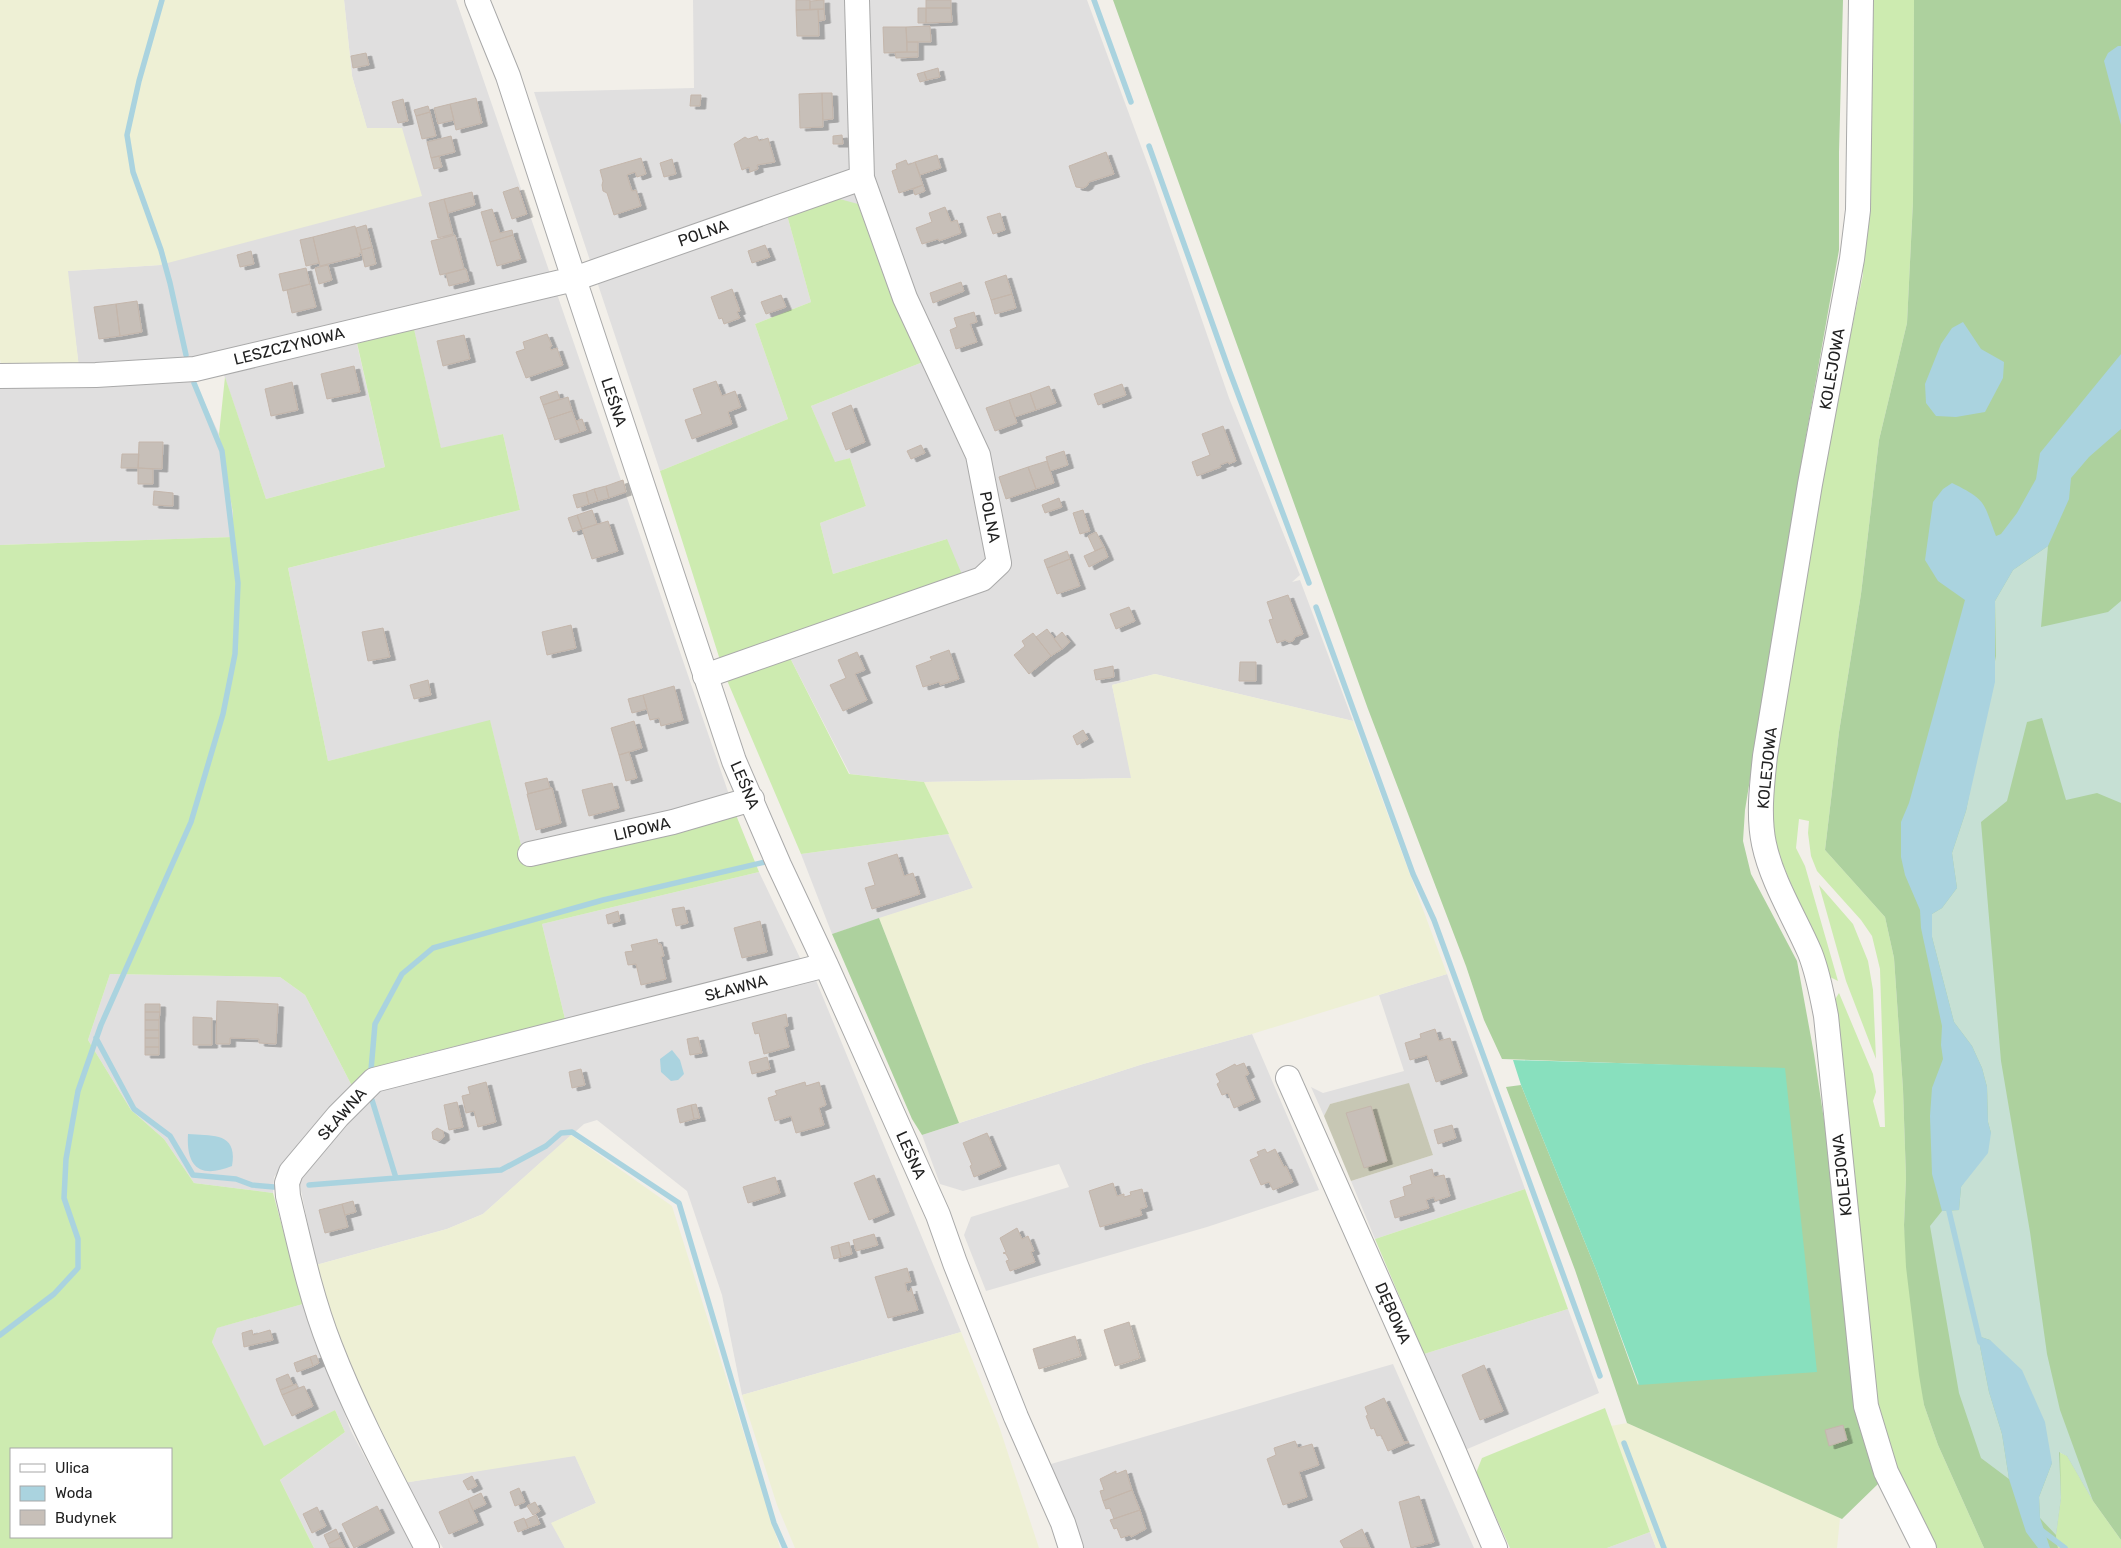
<svg xmlns="http://www.w3.org/2000/svg" width="2121" height="1548" viewBox="0 0 2121 1548" font-family="Rubik,sans-serif">
<style>
.residential{fill:#e0dfdf}
.construction{fill:#c7c7b4}
.farmland{fill:#eef0d5}
.grass{fill:#cdebb0;fill-rule:evenodd}
.forest{fill:#add19e}
.wetland{fill:#c6e0d4}
.pitch{fill:#88e0be}
.water{fill:#aad3df}
.lines{fill:none;stroke-linecap:round;stroke-linejoin:round}
.stream{stroke:#aad3df;stroke-width:5.5}
.building{fill:#c7bfb8;stroke:#c4b6ab;filter:url(#shadow)}
.minor-casing{stroke:#a9a9a9;stroke-width:26}
.minor{stroke:#fff;stroke-width:24}
.labels{text-anchor:middle;dominant-baseline:central;stroke-width:4;stroke-linejoin:round;paint-order:stroke}
.street-label{font-size:16px;fill:#222;stroke:#fff}
</style>
<defs>
<filter id="shadow"><feDropShadow dx="5.5" dy="3" stdDeviation="0" flood-color="#0004"/></filter>
</defs>
<rect width="100%" height="100%" fill="#f2efe9"/>
<!-- residential -->
<path class="residential" d="M344 0H456L736 815 525 861 490 721 328 761 288 568 520 510 503 434 441 449 414 330 357 344 385 467 266 499 224 375 79 368 67 271 160 265 367 129 352 76Z
M693 0H1087L1152 176 1229 398 1300 575 1292 582 1300 580 1353 721 1155 674 1112 685 1132 778 924 782 850 774 787 652 947 539 833 574 820 523 866 506 850 458 835 463 811 406 923 362 893 301 858 204 787 215 811 302 755 324 788 419 660 471 534 92 694 88Z
M192 376 219 434 233 513V537L0 545V380Z
M949 834 973 888 832 934 801 854Z
M759 872 801 960 565 1019 542 924Z
M110 974 280 977 305 995 352 1086 274 1177 273 1193 194 1183 164 1139 131 1110 88 1040Z
M1447 974 1525 1189 1375 1239 1351 1181 1433 1155 1409 1084 1330 1104 1324 1116 1311 1087 1323 1093 1404 1071 1379 995Z
M815 978 961 1332 742 1395 722 1295 687 1191 597 1120 584 1124 483 1214 447 1229 316 1265 298 1175 382 1086Z
M1252 1034 1319 1190 1207 1227 986 1291 964 1235 971 1217 1069 1187 1059 1164 963 1191 940 1184 922 1135 1143 1064Z
M303 1304 351 1431 413 1548H314L280 1480 345 1432 335 1410 264 1447 212 1342 216 1328Z
M1568 1309 1599 1393 1465 1450 1424 1354Z
M1393 1364 1474 1548H1080L1051 1464Z
M575 1455 596 1503 552 1523 565 1548H443L403 1483Z
M1650 1532 1656 1548H1607Z"/>
<!-- construction -->
<path class="construction" d="M1409 1083 1433 1155 1351 1181 1324 1116 1330 1104Z"/>
<!-- farmland -->
<path class="farmland" d="M0 0H344L352 76 367 128H402L422 196 160 265 68 271 79 368 2 370 0 359Z
M1155 674 1353 721 1447 974 1252 1034 1143 1064 959 1123 879 918 973 888 924 782 1131 778 1112 685Z
M571 1135 672 1206 780 1548H565L551 1523 596 1503 575 1456 403 1483 370 1407 344 1357 316 1265 447 1229 483 1214Z
M961 1332 999 1426 1039 1548H795L777 1505 742 1395Z
M1627 1423 1840 1518 1837 1548H1656L1611 1426Z"/>
<!-- grass -->
<path class="grass" d="M1869 0H1914L1913 201 1907 323 1879 440 1861 594 1839 732 1825 850 1885 917 1894 958 1903 1089 1906 1178 1904 1225 1924 1405 1938 1445 1984 1548H1936L1896 1464 1880 1414 1870 1353 1834 1001 1839 993 1873 1074 1876 1092 1873 1101 1880 1127H1885L1880 969 1872 936 1861 920 1817 871 1811 856 1808 833 1809 821 1799 819 1796 848 1805 866 1838 981 1830 977 1776 848 1770 798 1833 418 1863 275Z
M836 198 858 204 893 301 923 362 811 406 835 462 850 458 866 506 820 523 833 574 947 539 963 577 720 660 660 471 788 419 755 324 811 302 787 215Z
M414 329 441 448 503 434 520 510 288 568 328 761 490 720 525 861 736 815 759 872 542 924 565 1019 404 1059 352 1086 305 995 280 977 110 974 88 1040 131 1110 164 1139 194 1183 273 1193 303 1304 217 1328 212 1342 264 1446 335 1410 345 1432 280 1480 314 1548H0V545L233 537V513L219 434 225 377 266 499 385 467 357 343ZM11 1449H171V1537H11Z
M787 652 849 774 924 782 949 834 801 854 726 678Z
M1819 885 1853 924 1868 961 1873 990 1876 1059 1846 981Z
M1525 1189 1568 1309 1424 1354 1375 1239Z
M1605 1408 1650 1532 1607 1548H1510L1476 1473 1482 1458Z
M2059 1452 2067 1456 2093 1501 2121 1540V1548H2058L2056 1535 2061 1498Z"/>
<!-- forest -->
<path class="forest" d="M1113 0H1843L1839 152V250L1802 459 1745 810 1743 841 1751 874 1797 961 1814 1054 1879 1483 1842 1519 1627 1423 1575 1270 1506 1087 1521 1085 1597 1272 1638 1385 1785 1069 1502 1059 1484 1020 1466 966 1368 709Z
M1914 0H2121V1540L2093 1501 2067 1456 2060 1452 2061 1498 2056 1535 2058 1548H1984L1938 1445 1924 1405 1919 1375 1906 1267 1904 1225 1906 1178 1903 1089 1894 958 1885 917 1825 850 1839 732 1861 594 1879 440 1907 323 1913 201Z
M879 918 959 1123 922 1135 912 1119 832 934Z"/>
<!-- wetland -->
<path class="wetland" d="M2048 546 2041 627 2108 612 2121 601V803L2097 793 2066 800 2042 718 2027 722 2007 801 1981 822 2001 1061 2030 1232 2047 1354 2060 1410 2093 1501 2067 1456 2059 1452 2061 1498 2056 1535 2040 1518 2039 1497 2052 1463 1990 1340 1978 1336 1989 1392 2002 1434 2009 1479 1981 1458 1959 1393 1930 1226 1942 1211 1959 1210 1961 1187 1991 1133 1988 1122 1987 1087 1982 1068 1972 1046 1954 1022 1932 937V914L1942 908 1957 888 1952 853 1966 811 1996 656 1995 601 2013 570Z"/>
<!-- pitch -->
<path class="pitch" d="M1513 1060 1785 1068 1817 1372 1639 1385 1597 1272 1521 1085Z"/>
<!-- water -->
<path class="water" d="M2118 46H2121V125L2104 61 2108 53Z
M1963 322 1981 349 2004 362 2003 378 1985 412 1956 417 1936 416 1926 403 1925 384 1941 344 1952 328Z
M2121 354V429L2089 457 2071 478 2069 499 2048 546 2013 570 1995 601V682L1966 811 1952 853 1957 888 1942 908 1932 914V937L1954 1022 1972 1046 1982 1068 1987 1087 1988 1122 1991 1133 1988 1153 1961 1187 1959 1210 1942 1211 1932 1174 1930 1116 1932 1088 1943 1059 1941 1045 1942 1026 1921 928 1920 910 1905 875 1901 857V822L1909 803 1965 600 1938 581 1925 560 1933 502 1943 489 1952 483C1987 500 1983 502 1996 536L2001 534 2017 513 2036 479 2040 453Z
M672 1050 680 1060 684 1074 678 1080 671 1081 661 1072 660 1059Z
M188 1134C213 1136 238 1132 232 1166 200 1179 186 1167 188 1134Z
M1978 1336 1990 1340 2022 1370 2045 1422 2052 1463 2039 1497 2040 1518 2050 1548H2038L2026 1532 2009 1479 2002 1434 1989 1392Z"/>
<g class="lines">
<!-- stream -->
<path class="stream" d="M162 0 139 81 127 135 133 172 161 250 170 283 186 355
M1094 0 1131 102
M1149 146 1229 370 1309 583
M1316 607 1413 874 1434 920 1600 1376
M96 1038 134 1109 170 1136 193 1175 236 1179 252 1185 274 1187
M371 1070 375 1024 402 974 433 948 603 900 765 862
M372 1100 396 1178 501 1170 546 1146 561 1133 572 1132 679 1203 774 1523 785 1548
M309 1185 396 1178
M1949 1203V1211L1980 1342
M0 1335 54 1294 78 1268V1239L64 1198 66 1159 78 1091 101 1025 191 822 223 714 235 654 238 583 222 451 194 383
M1624 1443 1664 1548
M2041 1530 2065 1548"/>
</g>
<!-- building -->
<path class="building" d="M796 0H810V10H796Z
M824 0V9L810 10V1Z
M926 0H951V8H926Z
M918 8H926V23H918Z
M926 8H951L952 22 926 23Z
M818 9 819 36H797L796 10Z
M818 9H824L825 20 819 21Z
M930 26 931 42H907L906 27Z
M883 27H906L907 52 884 53Z
M907 42H918V52H907Z
M895 52H918V57L896 58Z
M366 53 369 65 353 68 351 56Z
M938 68 940 77 927 80 924 72Z
M924 72 927 80 920 82 917 74Z
M822 93 823 127 800 128 799 94Z
M822 93H832L833 119 823 120Z
M691 95H701L700 106H690Z
M476 98 482 123 456 130 450 104Z
M403 99 408 121 398 123 392 102Z
M450 104 454 120 438 124 434 108Z
M428 106 430 112 416 116 414 110Z
M430 112 436 136 422 139 416 116Z
M842 135 843 144H833V136Z
M451 136 455 152 431 158 427 142Z
M757 136 759 141 768 138 775 162 757 165 758 169 750 172 749 167 742 170 734 144 745 137 748 139Z
M1106 152 1114 174 1089 182 1087 186 1083 188 1076 187 1069 166Z
M937 155 941 168 920 175 915 162Z
M439 156 442 167 434 169 431 158Z
M641 158 646 174 637 177 635 172 627 175 632 191 636 190 641 206 614 215 607 193 603 191 602 185 603 181 600 170Z
M672 159 676 174 664 177 660 163Z
M906 160 908 165 915 162 923 185 899 193 892 171 897 169 896 164Z
M923 185 925 191 915 195 913 189Z
M518 187 527 214 512 219 503 192Z
M472 192 475 205 448 213 444 199Z
M444 199 453 234 438 238 429 203Z
M945 207 951 222 957 220 961 233 939 241 938 239 922 244 916 228 932 222 929 213Z
M492 209 500 233 512 230 513 235 490 242 481 212Z
M1000 213 1005 230 993 234 987 217Z
M366 225 372 247 361 250 356 228Z
M355 226 362 253H359L360 256 320 266 313 237Z
M455 235 464 269 440 275 431 241Z
M513 235 521 259 497 266 490 242Z
M313 237 319 263 306 266 300 240Z
M765 245 770 257 752 263 748 251Z
M372 247 376 264 365 267 361 250Z
M251 251 254 264 240 267 237 255Z
M328 265 332 280 319 284 315 268Z
M306 268 310 284 283 291 279 274Z
M464 269H466L469 281 449 286 446 274Z
M1006 275 1012 294 991 300 985 282Z
M961 282 964 291 933 303 930 293Z
M310 284 316 307 292 313 287 290Z
M732 289 740 311 737 312 740 318 724 324 722 318 719 319 711 297Z
M1012 294 1016 308 995 314 991 300Z
M781 295 786 307 766 314 761 302Z
M137 301 142 332 120 336 116 304Z
M116 304 120 336 99 339 94 307Z
M974 312 977 322 970 324 977 342 956 349 950 330 957 327 954 318Z
M547 334 552 346 550 347 551 350 557 348 563 365 526 378 516 352 525 349 523 342Z
M464 335 470 359 443 366 437 341Z
M354 366 360 392 327 399 321 374Z
M716 381 722 396 735 391 741 407 728 412 732 424 692 439 685 420 702 414 693 389Z
M292 382 298 410 271 416 265 389Z
M1122 384 1126 395 1098 405 1094 394Z
M1049 386 1056 403 1036 410 1030 393Z
M557 391 560 399 543 405 540 397Z
M1030 393 1036 410 1015 417 1009 400Z
M568 397 572 411 548 419 543 405Z
M1009 400 1017 423 995 431 986 408Z
M851 405 865 442 846 450 832 413Z
M572 411 580 432 555 440 548 419Z
M582 419 586 430 580 432 576 421Z
M1223 426 1236 461 1229 464 1228 462 1220 465 1221 467 1197 476 1192 462 1210 455 1202 434Z
M139 442H163L162 469 138 468Z
M921 445 925 453 911 459 907 451Z
M1064 451 1068 465 1050 471 1046 457Z
M122 454H139L138 468H121Z
M1047 461 1054 483 1036 489 1028 467Z
M1028 467 1036 489 1006 499 999 477Z
M138 468 153 469V484H138Z
M623 480 626 492 609 498 606 486Z
M606 486 609 498 598 501 594 489Z
M594 489 598 501 589 504 586 492Z
M154 491 173 493V506L153 505Z
M586 492 589 504 577 508 573 495Z
M1059 498 1062 507 1045 513 1042 505Z
M592 510 597 524 582 529 577 515Z
M1083 510 1090 531 1080 534 1073 513Z
M577 515 582 529 573 532 568 518Z
M608 521 618 551 592 559 582 529Z
M1096 532 1104 547 1095 551 1088 536Z
M1104 547 1108 557 1089 567 1084 556Z
M1067 551 1070 559 1047 568 1044 560Z
M1070 559 1080 586 1057 594 1047 568Z
M1288 595 1303 634 1295 637 1293 641 1289 642 1285 640 1277 643 1269 620 1273 619 1267 602Z
M1129 607 1135 621 1116 629 1110 614Z
M571 625 576 648 547 655 542 632Z
M383 628 390 657 368 661 362 632Z
M1047 629 1062 649 1051 656 1036 637Z
M1062 632 1070 642 1062 649 1054 639Z
M1033 633 1051 656 1029 674 1014 655 1025 646 1022 641Z
M949 650 959 679 940 685 939 682 923 687 916 666 932 660 930 657Z
M857 652 865 670 855 674 867 700 843 711 830 685 846 678 838 660Z
M1240 662H1256V681H1239Z
M1113 666 1114 677 1096 680 1094 670Z
M428 680 431 695 414 699 410 685Z
M674 686 683 720 661 726 659 718 650 720 643 695Z
M643 695 647 709 632 713 628 699Z
M634 721 642 748 619 755 611 728Z
M1083 730 1088 739 1077 745 1073 736Z
M629 752 637 778 626 781 619 755Z
M547 778 550 788 528 794 525 783Z
M612 783 619 808 589 816 582 790Z
M552 788 561 823 536 830 527 794Z
M897 854 904 876 913 873 920 894 872 909 865 888 875 885 868 863Z
M684 907 688 923 676 926 672 909Z
M618 911 620 921 608 924 606 915Z
M760 921 767 952 742 958 734 928Z
M657 939 658 944H661L664 956 661 957 666 979 641 985 636 964 628 965 625 952 633 951 631 945Z
M217 1001 278 1004 276 1044 259 1043V1039L230 1038V1044H216Z
M145 1004H160V1012H145Z
M145 1012H160L159 1020H145Z
M786 1014 788 1026 784 1027 789 1047 764 1054 759 1033 755 1034 752 1023Z
M193 1017 212 1018V1045H193Z
M145 1020H159V1030H145Z
M1435 1029 1439 1041 1450 1038 1462 1073 1436 1082 1427 1055 1410 1060 1405 1043 1421 1038 1420 1034Z
M145 1030H159V1038H145Z
M698 1037 702 1053 690 1055 687 1039Z
M145 1038H159V1047H145Z
M145 1047H159V1055H145Z
M767 1057 770 1069 752 1074 749 1062Z
M1244 1063 1249 1074 1245 1076 1255 1099 1234 1108 1228 1093 1222 1095 1217 1084 1220 1082 1216 1074 1235 1064 1236 1066Z
M581 1069 585 1085 572 1088 569 1072Z
M486 1082 496 1122 478 1127 474 1111 466 1113 462 1096 470 1094 468 1087Z
M805 1082 806 1086 819 1082 826 1105 819 1108 824 1125 796 1133 791 1116 775 1121 768 1098 777 1095 775 1091Z
M457 1102 463 1127 449 1130 444 1105Z
M696 1104 700 1118 694 1119 691 1105Z
M691 1105 694 1119 680 1123 677 1109Z
M1371 1106 1387 1161 1364 1168 1346 1113Z
M1452 1125 1456 1138 1438 1144 1434 1130Z
M437 1128 443 1131 444 1137 439 1141 433 1139 432 1132Z
M987 1133 1001 1166 974 1177 970 1166 972 1165 963 1143Z
M1265 1149 1267 1153 1275 1149 1284 1167 1286 1166 1293 1182 1273 1190 1269 1182 1261 1185 1250 1160 1259 1156 1257 1152Z
M1432 1169 1434 1177 1444 1175 1450 1196 1435 1201 1434 1197 1426 1200 1429 1208 1395 1218 1390 1201 1405 1196 1403 1187 1412 1184 1410 1176Z
M874 1175 889 1212 869 1220 854 1183Z
M775 1177 780 1193 748 1203 743 1187Z
M1113 1183 1117 1196 1124 1194V1197L1131 1195 1130 1192 1142 1189 1147 1207 1140 1209 1142 1215 1100 1227 1089 1191Z
M353 1201 356 1212 345 1215 342 1204Z
M342 1204 348 1227 325 1233 319 1210Z
M1017 1228 1022 1239 1028 1236 1034 1251 1031 1252 1035 1262 1010 1271 1006 1261 1009 1260 1006 1254 1003 1253 1006 1252 1000 1238Z
M874 1234 878 1245 856 1251 853 1240Z
M849 1242 852 1254 841 1257 838 1245Z
M838 1245 841 1257 834 1259 831 1247Z
M907 1268 911 1282 905 1283 907 1292 911 1291V1288L918 1310 888 1318 875 1277Z
M1129 1322 1140 1358 1115 1366 1104 1330Z
M252 1330 253 1335 270 1330 273 1340 244 1347 242 1333Z
M1075 1336 1081 1356 1039 1369 1033 1349Z
M316 1355 319 1363 313 1366 310 1357Z
M310 1357 313 1366 297 1372 294 1363Z
M1484 1365 1503 1411 1480 1420 1462 1375Z
M288 1374 293 1385 280 1390 276 1379Z
M296 1384 298 1388 282 1395 280 1390Z
M304 1386 313 1406 292 1416 282 1395Z
M1384 1398 1404 1442H1409L1388 1451 1381 1435 1377 1436 1374 1428 1371 1429 1366 1416 1368 1415 1365 1407Z
M1843 1425 1847 1440 1829 1446 1825 1430Z
M1295 1441 1298 1448 1312 1444 1319 1465 1299 1472 1307 1497 1283 1505 1267 1459 1276 1455 1274 1448Z
M1126 1470 1132 1490 1103 1501 1100 1491 1104 1490 1100 1479 1116 1471V1474Z
M472 1476 477 1486 468 1490 463 1481Z
M519 1488 525 1502 515 1506 510 1492Z
M1132 1490 1140 1510 1114 1519 1110 1508 1106 1509 1103 1501Z
M481 1493 486 1504 473 1510 468 1499Z
M1419 1496 1434 1542 1411 1548 1399 1502Z
M468 1499 478 1522 449 1534 439 1512Z
M535 1502 540 1511 533 1515 527 1506Z
M377 1506 389 1530 354 1548 342 1524Z
M317 1507 326 1526 312 1533 303 1514Z
M1140 1510 1146 1529 1131 1537 1130 1535 1121 1538 1117 1528 1114 1529 1110 1520Z
M536 1515 540 1524 528 1528 525 1520Z
M524 1518 528 1528 518 1532 514 1522Z
M336 1529 340 1538 328 1544 324 1535Z
M1362 1529 1370 1548H1344L1340 1541Z
M340 1538 345 1548H330L328 1544Z"/>
<g class="lines">
<defs>
<path id="minor" d="M477 0 508 76 574 279 734 761 779 865 826 965 938 1215 955 1263 1016 1417 1063 1523 1071 1548
M1861 0 1858 210 1852 259 1810 484 1765 756C1762 784 1758 816 1764 844 1772 882 1795 918 1810 953 1818 973 1822 995 1826 1016L1866 1406 1886 1472 1924 1548
M0 376 96 375 195 369 574 279 862 178 857 0
M705 676 982 579 999 563 978 455 905 298 862 178
M530 854 673 822 752 799
M1288 1078 1452 1447 1495 1548
M427 1548C393 1482 357 1416 330 1346 311 1298 300 1246 288 1196L287 1183 291 1172 338 1116 374 1080 826 965"/>
</defs>
<!-- minor casing -->
<use href="#minor" class="minor-casing"/>
<!-- minor -->
<use href="#minor" class="minor"/>
</g>
<g class="labels">
<!-- street labels -->
<g class="street-label">
<text transform="translate(703 233) rotate(-19)">POLNA</text>
<text transform="translate(289 346) rotate(-14)">LESZCZYNOWA</text>
<text transform="translate(1832 369) rotate(-80)">KOLEJOWA</text>
<text transform="translate(614 402) rotate(72)">LEŚNA</text>
<text transform="translate(990 517) rotate(79)">POLNA</text>
<text transform="translate(1767 768) rotate(-84)">KOLEJOWA</text>
<text transform="translate(745 785) rotate(67)">LEŚNA</text>
<text transform="translate(642 829) rotate(-13)">LIPOWA</text>
<text transform="translate(736 988) rotate(-15)">SŁAWNA</text>
<text transform="translate(342 1114) rotate(-48)">SŁAWNA</text>
<text transform="translate(911 1155) rotate(66)">LEŚNA</text>
<text transform="translate(1842 1175) rotate(-96)">KOLEJOWA</text>
<text transform="translate(1393 1313) rotate(66)">DĘBOWA</text>
</g>
</g>
<!-- legend -->
<rect x="10" y="1448" width="162" height="90" fill="#ffffff" stroke="#a7a7a7"/>
<rect x="20" y="1464" width="25" height="8" fill="#ffffff" stroke="#a7a7a7"/>
<text x="55" y="1473" font-size="15" fill="#222222">Ulica</text>
<rect x="20" y="1486" width="25" height="15" fill="#aad3df" stroke="#a7a7a7"/>
<text x="55" y="1498" font-size="15" fill="#222222">Woda</text>
<rect x="20" y="1510" width="25" height="15" fill="#c7bfb8" stroke="#a7a7a7"/>
<text x="55" y="1523" font-size="15" fill="#222222">Budynek</text>
</svg>
